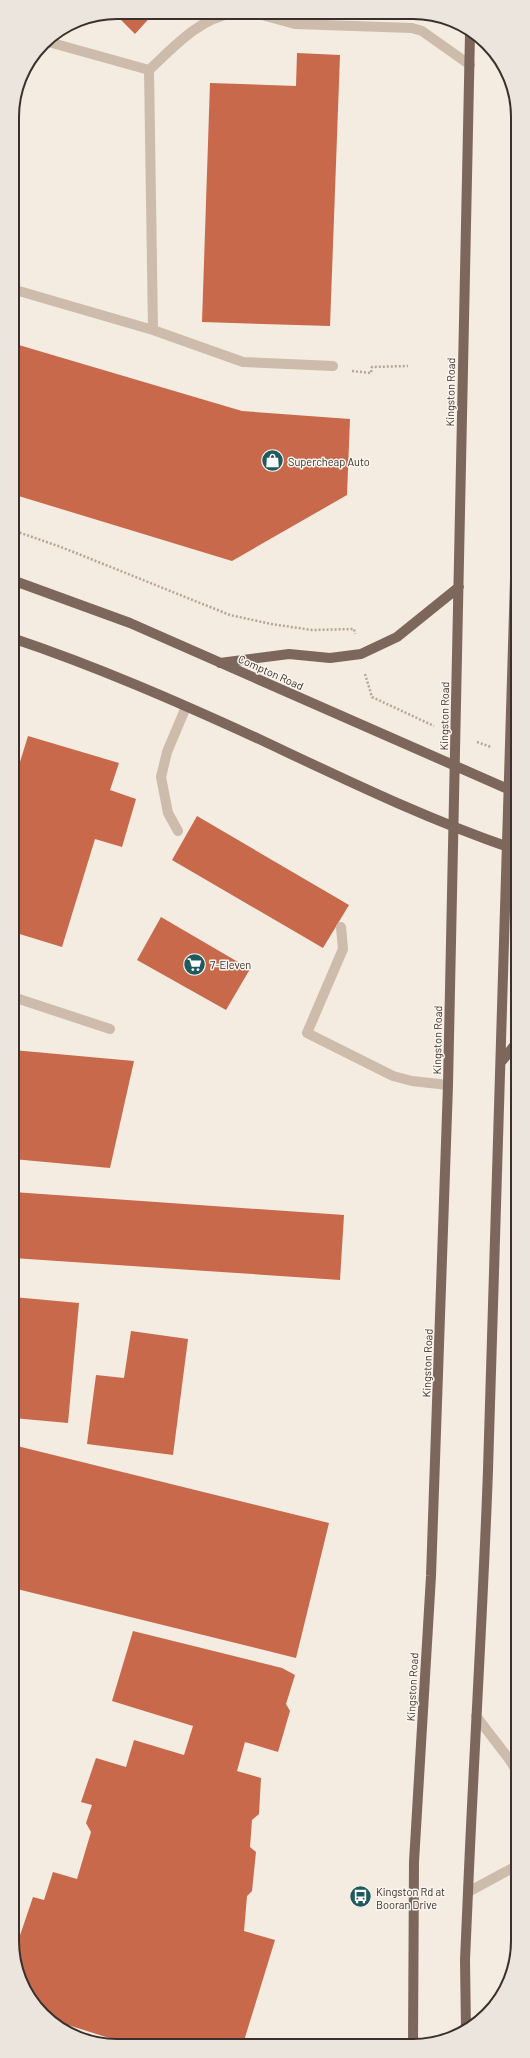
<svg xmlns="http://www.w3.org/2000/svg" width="530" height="2058" viewBox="0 0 530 2058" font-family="Barlow,sans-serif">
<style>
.building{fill:#c8694b}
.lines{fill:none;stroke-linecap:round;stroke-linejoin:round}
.path{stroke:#b9a596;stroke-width:2.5;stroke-dasharray:2 2;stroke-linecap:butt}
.service{stroke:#cdbbac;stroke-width:10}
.primary{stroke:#7d675c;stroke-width:10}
.labels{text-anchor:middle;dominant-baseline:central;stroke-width:3;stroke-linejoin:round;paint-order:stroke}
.street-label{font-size:11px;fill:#3b302b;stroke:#fbf5ee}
.poi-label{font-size:11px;fill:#3b302b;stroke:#fbf5ee;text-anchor:start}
.rim{fill:none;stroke:#3b302b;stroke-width:2}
</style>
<rect width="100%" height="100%" fill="#f4ebe1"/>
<!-- building -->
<path class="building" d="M155 12 135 34 114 13 117 12Z
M297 53 340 55 330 326 202 322 210 83 296 86Z
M12 343 242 411 350 419 347 495 232 561 12 494Z
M28 736 119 763 110 790 136 799 122 847 95 839 62 947 13 932 12 788Z
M197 816 349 905 323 948 172 860Z
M161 917 250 969 226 1010 137 960Z
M13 1050 134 1061 110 1168 13 1159Z
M13 1192 344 1215 340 1280 13 1258Z
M13 1297 79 1303 68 1423 13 1418Z
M131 1331 188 1339 173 1455 87 1444 96 1375 124 1378Z
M13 1445 329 1523 296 1658 13 1588Z
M133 1631 282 1668 295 1675 286 1704 290 1711 278 1752 245 1742 237 1771 261 1778 259 1814 252 1820 250 1847 256 1852 252 1891 247 1896 244 1931 275 1940 243 2044H128L68 2025 67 2028 43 2015 23 1987 16 1965 18 1960 14 1959 13 1956 33 1897 44 1900 53 1872 77 1879 91 1832 86 1823 92 1805 81 1802 96 1758 126 1767 134 1740 184 1755 193 1726 112 1701Z"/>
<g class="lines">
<!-- path -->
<path class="path" d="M352 371 371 373 372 367 408 366
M12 530 61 547 230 615 271 624 312 630 354 629 355 634
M365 674 372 697 434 726
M477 742 491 747"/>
<!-- service -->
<path class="service" d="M255 13 295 24 412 28 422 31 470 65
M45 41 149 70
M12 289 153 330 243 362 333 366
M153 330 149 70C174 47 198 19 233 13
M178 831 168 813 161 777 167 752 186 707
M341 927 343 949 307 1033 393 1076 412 1081 448 1085
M13 997 110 1029
M476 1716 509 1759 518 1773
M468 1892 518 1865"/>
<!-- primary -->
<path class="primary" d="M12 580 130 623 517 793
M12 638C96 666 178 702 259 739 344 779 428 820 517 850
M220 663 289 654 330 658 361 654 397 637 459 587
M502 1061 517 1042
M466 2030 465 1960 468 1892C474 1751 483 1610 488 1470 500 1151 509 832 517 513
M413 2045 414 1862 431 1576 448 1085 470 34"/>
</g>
<!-- icons -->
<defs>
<symbol id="shop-disc" viewBox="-11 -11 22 22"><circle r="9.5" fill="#1f5a5e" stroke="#fbf5ee"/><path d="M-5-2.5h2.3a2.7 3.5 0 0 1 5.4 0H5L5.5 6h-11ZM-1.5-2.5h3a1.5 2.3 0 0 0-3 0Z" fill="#fff"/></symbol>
<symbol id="supermarket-disc" viewBox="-11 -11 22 22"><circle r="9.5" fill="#1f5a5e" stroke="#fbf5ee"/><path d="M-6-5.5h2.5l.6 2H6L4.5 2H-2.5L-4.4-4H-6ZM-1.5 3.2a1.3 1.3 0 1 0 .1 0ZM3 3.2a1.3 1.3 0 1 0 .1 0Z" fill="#fff"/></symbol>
<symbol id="bus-disc" viewBox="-11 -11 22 22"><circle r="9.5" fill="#1f5a5e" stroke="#fbf5ee"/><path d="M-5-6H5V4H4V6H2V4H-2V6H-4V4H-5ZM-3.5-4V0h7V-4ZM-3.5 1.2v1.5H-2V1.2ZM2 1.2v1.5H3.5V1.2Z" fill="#fff"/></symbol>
</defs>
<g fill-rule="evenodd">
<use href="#shop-disc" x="260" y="448" width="25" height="25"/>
<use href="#supermarket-disc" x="182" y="952" width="25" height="25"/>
<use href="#bus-disc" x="348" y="1884" width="25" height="25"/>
</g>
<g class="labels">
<!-- street labels -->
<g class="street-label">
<text transform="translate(450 392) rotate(-89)">Kingston Road</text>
<text transform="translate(271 672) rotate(24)">Compton Road</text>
<text transform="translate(444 716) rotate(-89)">Kingston Road</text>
<text transform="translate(437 1040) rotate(-89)">Kingston Road</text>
<text transform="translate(427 1363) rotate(-88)">Kingston Road</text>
<text transform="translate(412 1687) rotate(-87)">Kingston Road</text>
</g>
<!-- poi labels -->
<g class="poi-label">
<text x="288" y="461">Supercheap Auto</text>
<text x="210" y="964">7-Eleven</text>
<text x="376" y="1891">Kingston Rd at<tspan x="376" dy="13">Booran Drive</tspan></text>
</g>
</g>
<!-- crop -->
<path d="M0 0H530V2058H0ZM117 19H413A98 98 0 0 1 511 117V1941A98 98 0 0 1 413 2039H117A98 98 0 0 1 19 1941V117A98 98 0 0 1 117 19Z" fill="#ece5de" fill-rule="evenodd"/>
<path class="rim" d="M117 19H413A98 98 0 0 1 511 117V1941A98 98 0 0 1 413 2039H117A98 98 0 0 1 19 1941V117A98 98 0 0 1 117 19Z"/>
</svg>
